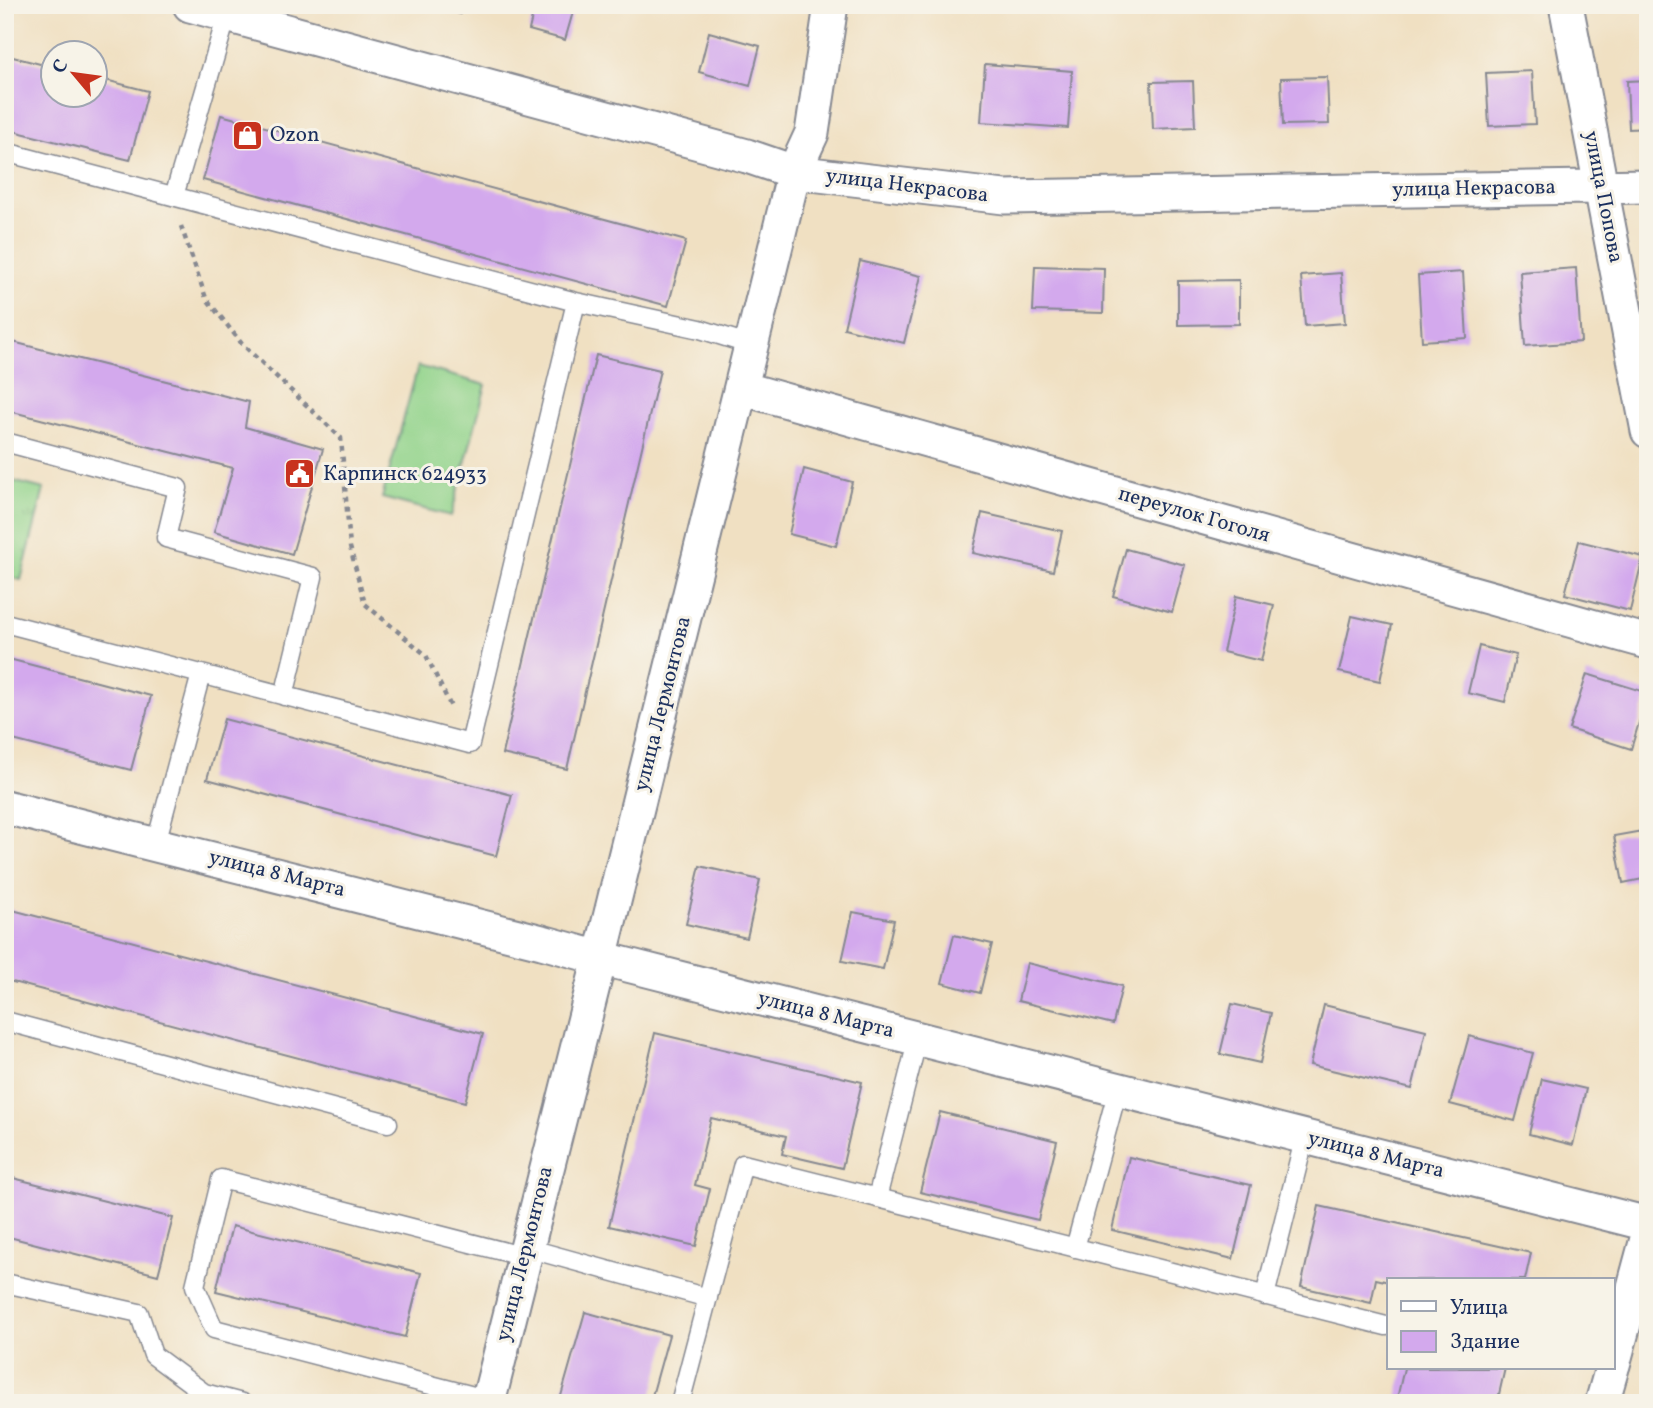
<svg xmlns="http://www.w3.org/2000/svg" width="1653" height="1408" viewBox="0 0 1653 1408" font-family="Vollkorn,serif">
<style>
.park{fill:url(#park-tufts);stroke:#568174;stroke-width:2}
.pitch{fill:#91d38a;stroke:#568174;stroke-width:2}
.building{fill:#d3a9ed}
.lines{fill:none;stroke-linecap:round;stroke-linejoin:round}
.lane-casing{stroke:#868890;stroke-width:21}
.street-casing{stroke:#868890;stroke-width:37}
.path{stroke:#868890;stroke-width:4.5;stroke-dasharray:5 5;stroke-linecap:butt}
.lane{stroke:#fff;stroke-width:18}
.street{stroke:#fff;stroke-width:33}
.labels{text-anchor:middle;dominant-baseline:central;stroke-width:6;stroke-linejoin:round;paint-order:stroke}
.poi-label{font-size:21px;fill:#1b2f5e;stroke:#f7f3e8;text-anchor:start}
.street-label{font-size:21px;fill:#1b2f5e;stroke:#f7f3e8}
</style>
<defs>
<pattern id="park-tufts" width="24" height="20" patternUnits="userSpaceOnUse" patternTransform="scale(1.75)"><rect width="24" height="20" fill="#91d38a"/><path d="M3 7l-1-3M5 7V3M7 7l1-3M15 17l-1-3M17 17v-4M19 17l1-3" fill="none" stroke="#7cb57a"/></pattern>
</defs>
<rect width="100%" height="100%" fill="#f7f3e8"/>
<filter id="ink" filterUnits="userSpaceOnUse"><feTurbulence type="fractalNoise" baseFrequency=".0143" numOctaves="2"/><feDisplacementMap in="SourceGraphic" scale="14" xChannelSelector="R" yChannelSelector="G"/><feConvolveMatrix kernelMatrix="1 2 1 2 8 2 1 2 1" color-interpolation-filters="sRGB"/></filter>
<filter id="wash" filterUnits="userSpaceOnUse"><feTurbulence type="fractalNoise" baseFrequency=".00686" numOctaves="4" result="noise"/><feDisplacementMap in="SourceGraphic" scale="28" xChannelSelector="R" yChannelSelector="G"/><feGaussianBlur stdDeviation="1.57" result="paint"/><feColorMatrix in="noise" values="0 0 0 0 0 0 0 0 0 0 0 0 0 0 0 0 0 1.4 0 .05"/><feComposite in="paint" operator="in"/></filter>
<g filter="url(#wash)">
<rect width="100%" height="100%" fill="#f0e0c2"/>
<!-- park -->
<path class="park" d="M5 479 44 489 21 580 5 576Z"/>
<!-- pitch -->
<path class="pitch" d="M418 366 486 385 451 516 382 498Z"/>
<g id="blocks">
<!-- building -->
<path class="building" d="M432 5H463L460 14Z
M535 5H575L565 40 529 30Z
M709 32 760 46 750 86 699 72Z
M5 55 52 67V94H94V77L148 91 130 160 5 129Z
M985 64 1072 71 1068 128 981 122Z
M1532 71 1535 124 1489 126 1486 73Z
M1327 77 1329 124 1283 125 1281 78Z
M1648 80V128L1629 129 1627 81Z
M1193 81 1195 127 1153 129 1151 82Z
M221 115 686 241 668 306 203 180Z
M860 261 921 276 904 343 844 328Z
M1035 266 1104 268 1103 313 1033 311Z
M1576 268 1581 342 1525 346 1520 272Z
M1463 272 1467 338 1422 341 1418 275Z
M1341 273 1345 323 1305 326 1301 276Z
M1239 280V324L1178 325V281Z
M5 340 249 402 245 427 323 449 292 554 214 532 233 468 5 410Z
M596 355 660 370 567 769 502 754Z
M804 469 852 482 836 546 789 534Z
M982 513 1062 531 1053 571 973 553Z
M1579 541 1643 557 1630 611 1565 594Z
M1126 549 1185 565 1172 612 1113 596Z
M1236 596 1274 605 1261 661 1223 652Z
M1352 616 1392 625 1380 681 1339 672Z
M1479 646 1516 655 1505 702 1468 693Z
M5 658 151 696 131 770 5 738Z
M1587 674 1648 693 1631 749 1569 729Z
M224 719 512 795 496 856 207 779Z
M1648 830V878L1623 883 1614 836Z
M700 866 760 880 747 938 686 924Z
M5 908 483 1034 465 1102 5 980Z
M853 912 894 920 883 969 842 961Z
M954 935 992 944 980 993 942 983Z
M1027 963 1122 986 1113 1024 1018 1001Z
M1232 1004 1271 1013 1260 1063 1220 1054Z
M1324 1005 1426 1030 1412 1089 1310 1065Z
M655 1033 862 1082 842 1168 782 1154 786 1136 711 1118 695 1185 710 1189 696 1246 609 1226Z
M1469 1036 1533 1053 1515 1121 1450 1104Z
M1542 1079 1586 1089 1573 1145 1529 1134Z
M940 1112 1057 1141 1038 1220 920 1192Z
M1129 1157 1251 1185 1233 1259 1112 1230Z
M5 1176 173 1218 158 1275 5 1236Z
M1319 1206 1531 1253 1525 1280H1389V1282L1376 1279 1371 1303 1301 1287Z
M232 1226 421 1273 405 1337 216 1291Z
M585 1312 669 1335 650 1403H559Z
M1404 1368H1505L1497 1403H1396Z"/>
</g>
</g>
<g filter="url(#ink)">
<use href="#blocks" fill-opacity="0" stroke="#868890" stroke-width="2"/>
<g class="lines">
<defs>
<path id="lane" d="M5 152 576 302 700 329 751 345
M174 196 227 15
M5 442 178 488 166 538 313 577 284 696
M5 623 470 744 576 302
M156 843 201 674
M5 1021 388 1123
M877 1198 918 1038
M527 1248 708 1298
M1075 1248 1118 1089
M5 1283 139 1313 153 1355 204 1393 242 1403
M1265 1296 1305 1136
M489 1400 214 1329 195 1286 221 1179 525 1257
M680 1403 743 1164 1386 1326"/>
<path id="street" d="M190 5 747 156 794 172 1004 197 1648 186
M1566 5 1648 431
M741 388 1648 642
M5 807 542 942 600 958 1648 1224
M1613 1365 1648 1235
M488 1403 600 958 794 172 812 133 831 5
M1602 1403 1612 1368"/>
</defs>
<!-- lane casing -->
<use href="#lane" class="lane-casing"/>
<!-- street casing -->
<use href="#street" class="street-casing"/>
<!-- path -->
<path class="path" d="M181 226 206 298 242 344 341 438 350 547 365 604 426 655 452 709"/>
<!-- lane -->
<use href="#lane" class="lane"/>
<!-- street -->
<use href="#street" class="street"/>
</g>
</g>
<!-- icons -->
<defs>
<symbol id="shop-square" viewBox="-11 -11 22 22"><rect x="-9" y="-9" width="18" height="18" rx="4" fill="#c8321e" stroke="#f7f3e8"/><path d="M-5-2.5h2.3a2.7 3.5 0 0 1 5.4 0H5L5.5 6h-11ZM-1.5-2.5h3a1.5 2.3 0 0 0-3 0Z" fill="#fff"/></symbol>
<symbol id="civic-square" viewBox="-11 -11 22 22"><rect x="-9" y="-9" width="18" height="18" rx="4" fill="#c8321e" stroke="#f7f3e8"/><path d="M-.6-6.5H3V-4.5H.6V-3L4-1V1h2V6H-6V1h2V-1L-.6-3ZM-1.2 2.5V6h2.4V2.5Z" fill="#fff"/></symbol>
</defs>
<g fill-rule="evenodd">
<use href="#shop-square" x="230" y="118" width="35" height="35"/>
<use href="#civic-square" x="282" y="456" width="35" height="35"/>
</g>
<g class="labels">
<!-- poi labels -->
<g class="poi-label">
<text x="270" y="135">Ozon</text>
<text x="323" y="474">Карпинск 624933</text>
</g>
<!-- street labels -->
<g class="street-label">
<text transform="translate(907 186) rotate(7)">улица Некрасова</text>
<text transform="translate(1474 189) rotate(-1)">улица Некрасова</text>
<text transform="translate(1603 197) rotate(79)">улица Попова</text>
<text transform="translate(1194 515) rotate(16)">переулок Гоголя</text>
<text transform="translate(663 704) rotate(-76)">улица Лермонтова</text>
<text transform="translate(277 874) rotate(14)">улица 8 Марта</text>
<text transform="translate(826 1015) rotate(14)">улица 8 Марта</text>
<text transform="translate(1376 1155) rotate(14)">улица 8 Марта</text>
<text transform="translate(525 1254) rotate(-76)">улица Лермонтова</text>
</g>
</g>
<!-- margin -->
<rect width="1653" height="1408" fill="none" stroke="#f7f3e8" stroke-width="28"/>
<!-- legend -->
<rect x="1387" y="1278" width="228" height="91" fill="#f7f3e8" stroke="#9fa5b1" stroke-width="2"/>
<rect x="1401" y="1301" width="35" height="10" fill="#ffffff" stroke="#9fa5b1" stroke-width="2"/>
<text x="1450" y="1314" font-size="21" fill="#1b2f5e">Улица</text>
<rect x="1401" y="1331" width="35" height="21" fill="#d3a9ed" stroke="#9fa5b1" stroke-width="2"/>
<text x="1450" y="1348" font-size="21" fill="#1b2f5e">Здание</text>
<!-- north arrow -->
<g transform="translate(74 74) rotate(299)"><circle r="33" fill="#f7f3e8" stroke="#9fa5b1" stroke-width="2"/>
<path d="M0-5L12 26L0 18L-12 26Z" fill="#c8321e"/>
<text y="-10" font-size="19" font-weight="bold" text-anchor="middle" fill="#1b2f5e">С</text>
</g>
</svg>
